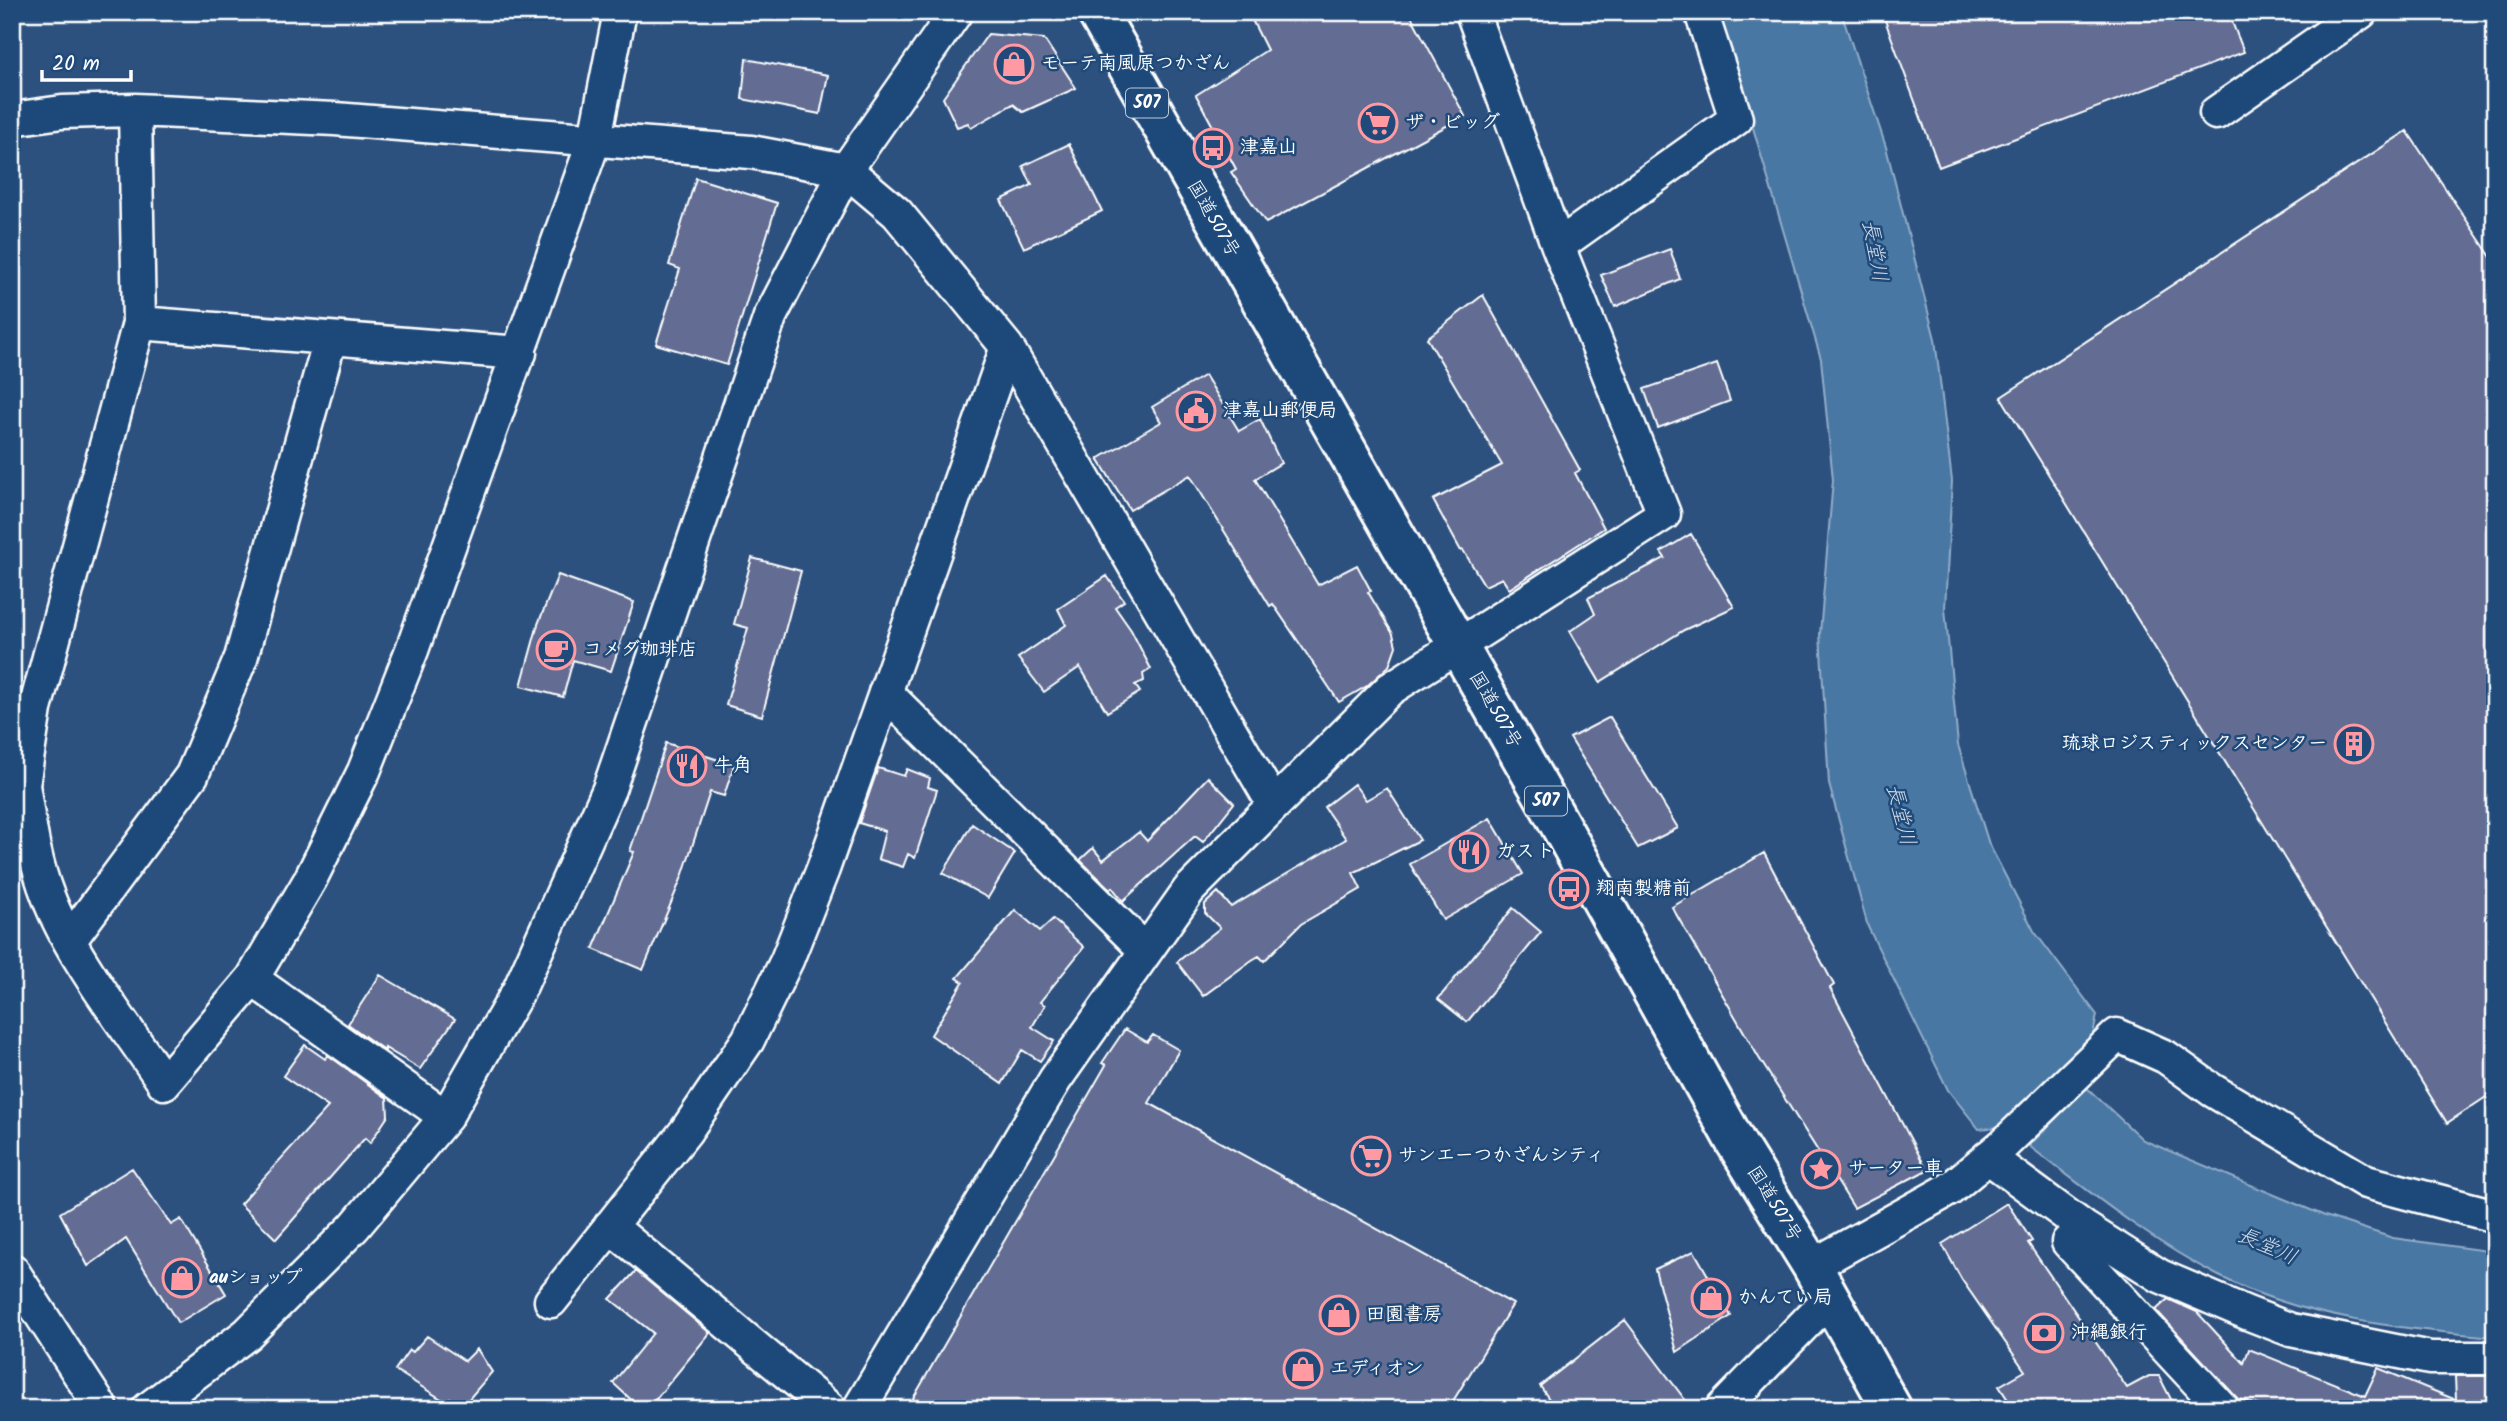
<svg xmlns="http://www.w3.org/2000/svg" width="2507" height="1421" viewBox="0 0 2507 1421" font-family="Kalam,'Klee One',sans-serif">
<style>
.water{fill:#4977a4;stroke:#92adc8;stroke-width:2}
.building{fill:#646c92;stroke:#fff;stroke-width:2}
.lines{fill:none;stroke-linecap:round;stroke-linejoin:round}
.minor-casing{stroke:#fff;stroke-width:37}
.highway-casing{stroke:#fff;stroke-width:44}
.minor{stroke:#1f4a7a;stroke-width:32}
.highway{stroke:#1f4a7a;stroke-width:38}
.labels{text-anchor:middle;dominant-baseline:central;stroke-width:5;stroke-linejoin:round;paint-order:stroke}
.shield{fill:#1f4a7a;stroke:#bcc9d7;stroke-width:2}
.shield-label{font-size:18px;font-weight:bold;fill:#fff}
.poi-label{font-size:19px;font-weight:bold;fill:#fff;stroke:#1f4a7a;text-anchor:start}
.street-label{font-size:19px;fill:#fff;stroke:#1f4a7a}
.water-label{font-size:21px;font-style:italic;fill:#d2dde8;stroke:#1f4a7a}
</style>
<rect width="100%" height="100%" fill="#2d517f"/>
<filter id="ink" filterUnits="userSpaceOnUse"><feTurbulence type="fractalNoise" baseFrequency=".0143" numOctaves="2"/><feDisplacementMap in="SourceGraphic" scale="14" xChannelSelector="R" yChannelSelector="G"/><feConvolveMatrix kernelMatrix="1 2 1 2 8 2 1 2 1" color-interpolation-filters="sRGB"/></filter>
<g filter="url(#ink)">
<!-- water -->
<path class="water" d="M1719 12H1841L1886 147 1935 339 1952 481 1945 608 1958 745 1989 844 2034 931 2097 1015 2093 1035 2000 1127 1979 1129 1948 1090 1868 927 1829 784 1820 634 1833 480 1821 359Z
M2086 1087 2143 1140 2325 1216 2393 1238 2495 1252V1337C2401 1329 2302 1319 2217 1275 2149 1240 2090 1192 2029 1146Z"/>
<!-- building -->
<path class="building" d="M1248 12H1409L1465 116 1266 223 1231 172 1236 169 1196 95 1267 50Z
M1882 12H2228L2244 52 1939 167Z
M988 34 1044 39 1076 88 1023 112 1013 104 971 128 968 123 957 127 943 98Z
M746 59 828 75 820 114 742 99Z
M2407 131 2495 263V1091L2447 1123 2001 397Z
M1069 144 1102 211 1024 248 1001 200 1032 185 1023 166Z
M696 178 777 203 727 365 656 344 680 269 669 265Z
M1670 249 1680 279 1615 307 1601 275Z
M1483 295 1580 470 1575 473 1604 528 1509 589 1502 578 1485 586 1463 550 1461 551 1433 500 1502 465 1427 338Z
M1717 364 1730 401 1658 428 1644 389Z
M1205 375 1239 431 1260 419 1281 463 1255 479 1318 585 1357 565 1371 591 1368 592 1393 634 1396 646 1389 666 1367 686 1339 702 1273 604 1270 606 1190 475 1130 510 1098 459 1161 422 1152 407Z
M1691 534 1734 607 1684 630 1600 682 1570 631 1595 614 1588 598 1665 558 1661 552Z
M752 558 801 571 762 716 726 705 748 628 734 624Z
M558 575 634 602 611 671 573 660 563 697 521 686 538 624Z
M1107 576 1124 601 1115 607 1131 630 1151 669 1143 674 1144 681 1135 685 1140 692 1107 712 1080 667 1044 692 1018 658 1066 625 1058 609Z
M1610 717 1678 828 1638 848 1570 738Z
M666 743 734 765 724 796 710 792 682 877 643 970 593 949 634 852 630 851Z
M878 768 904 776 907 769 930 778 928 787 937 790 915 858 908 854 903 867 878 859 885 831 859 823Z
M1208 777 1234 803 1203 842 1195 836 1123 901 1112 887 1110 889 1080 860 1093 848 1103 860 1139 832 1147 841Z
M1354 784 1366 800 1387 788 1420 840 1353 873 1361 889 1301 924 1264 961 1259 956 1252 960 1203 996 1177 962 1220 928 1205 913V904L1218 892 1231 907 1346 839 1324 807Z
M1490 818 1523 874 1443 920 1410 864Z
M972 824 1015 853 988 898 943 873Z
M1764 853 1834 985 1830 988 1927 1170 1854 1208 1759 1058 1672 907Z
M1513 908 1541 932 1467 1022 1438 999Z
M1015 910 1040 931 1053 919 1084 947 1040 1002 1045 1005 1032 1027 1054 1041 1040 1061 1022 1050 1002 1084 931 1035 963 982 957 978Z
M380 975 455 1019 420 1069 385 1048V1051L348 1024Z
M1125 1029 1147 1042 1153 1035 1179 1050 1149 1103 1513 1304 1448 1409H1260L1246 1400 1239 1409H907L1106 1065 1102 1063Z
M305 1045 325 1059 328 1055 387 1098 388 1116 370 1143 365 1138 276 1239 240 1204 328 1107 283 1076Z
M132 1168 171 1225 181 1219 226 1294 178 1323 126 1239 88 1266 60 1213Z
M2007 1203 2032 1241 2028 1243 2127 1388 2149 1376H2159L2176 1409H2014L1999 1386 2025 1371 1962 1280 1942 1244Z
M1694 1251 1731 1316 1677 1352 1655 1269Z
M636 1271 710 1333 648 1409H641L613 1383 653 1333 610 1299Z
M2168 1299 2197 1312 2244 1363 2249 1349 2365 1396 2378 1368 2456 1400 2455 1376H2495V1409H2269L2238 1399 2156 1310Z
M1625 1320 1692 1409H1556L1540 1386Z
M427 1336 465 1361 477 1349 492 1372 463 1406 450 1398 446 1402 395 1370 409 1350 413 1352Z"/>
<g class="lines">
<defs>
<path id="minor" d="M135 110 139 323 520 353
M2216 113 2361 12
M12 119 62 112 135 110 335 119 751 152 846 170 897 213 1007 347 1274 805
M1558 246 1736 119 1701 12
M885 692 1146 951
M12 785H23C29 822 34 860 48 896 71 958 127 1027 164 1083L252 979 310 880 364 771 412 650 595 138 620 12
M23 785 35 709 139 323
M70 940 192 775 241 658 330 339
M252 979 446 1117
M1988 1157 2083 1227 2160 1276 2247 1313 2291 1330 2430 1358H2495
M610 1226 830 1409
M2068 1242 2223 1409
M1812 1266 1950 1189 2003 1145 2117 1035 2166 1057 2212 1090 2366 1182 2495 1216
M12 1270 102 1409
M551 1301 686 1131 748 1040 787 960 823 869 1007 347
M148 1409 247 1334 354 1227 446 1117 519 990 609 789 770 317 846 170 956 12
M859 1409 1055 1080 1189 890 1390 689 1664 514 1558 246 1472 12
M1722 1409 1829 1299"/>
<path id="highway" d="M1097 12 1554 814 1736 1143 1812 1266 1892 1409"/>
</defs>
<!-- minor casing -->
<use href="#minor" class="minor-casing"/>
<!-- highway casing -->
<use href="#highway" class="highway-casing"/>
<!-- minor -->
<use href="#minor" class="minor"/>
<!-- highway -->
<use href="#highway" class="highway"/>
</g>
</g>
<!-- icons -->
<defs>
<symbol id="shop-ring" viewBox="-11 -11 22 22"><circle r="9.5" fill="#1f4a7a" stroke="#ff9aa2" stroke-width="1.5"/><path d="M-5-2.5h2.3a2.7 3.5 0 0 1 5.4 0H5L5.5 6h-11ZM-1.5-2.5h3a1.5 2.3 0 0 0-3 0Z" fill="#ff9aa2"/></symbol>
<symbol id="supermarket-ring" viewBox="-11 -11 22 22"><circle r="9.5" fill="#1f4a7a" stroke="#ff9aa2" stroke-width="1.5"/><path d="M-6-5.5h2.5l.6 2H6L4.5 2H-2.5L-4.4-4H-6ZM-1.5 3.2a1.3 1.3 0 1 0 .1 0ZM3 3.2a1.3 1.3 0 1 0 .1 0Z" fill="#ff9aa2"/></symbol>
<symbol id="bus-ring" viewBox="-11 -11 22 22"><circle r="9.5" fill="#1f4a7a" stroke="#ff9aa2" stroke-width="1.5"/><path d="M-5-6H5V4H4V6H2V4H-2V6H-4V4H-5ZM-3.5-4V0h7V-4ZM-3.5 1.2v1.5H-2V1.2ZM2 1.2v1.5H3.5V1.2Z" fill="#ff9aa2"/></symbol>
<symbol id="civic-ring" viewBox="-11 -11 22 22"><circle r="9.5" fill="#1f4a7a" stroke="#ff9aa2" stroke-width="1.5"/><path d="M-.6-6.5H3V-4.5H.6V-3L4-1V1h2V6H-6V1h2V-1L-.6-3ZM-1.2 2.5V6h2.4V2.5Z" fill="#ff9aa2"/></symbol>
<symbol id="cafe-ring" viewBox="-11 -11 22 22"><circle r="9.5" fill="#1f4a7a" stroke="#ff9aa2" stroke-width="1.5"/><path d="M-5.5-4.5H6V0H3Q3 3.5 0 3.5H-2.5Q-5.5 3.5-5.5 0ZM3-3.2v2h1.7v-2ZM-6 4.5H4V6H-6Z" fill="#ff9aa2"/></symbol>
<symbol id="building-ring" viewBox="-11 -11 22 22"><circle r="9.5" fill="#1f4a7a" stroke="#ff9aa2" stroke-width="1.5"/><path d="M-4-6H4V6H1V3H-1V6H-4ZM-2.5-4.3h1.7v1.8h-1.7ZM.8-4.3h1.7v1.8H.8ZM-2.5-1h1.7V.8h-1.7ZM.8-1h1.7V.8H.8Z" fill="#ff9aa2"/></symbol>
<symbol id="restaurant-ring" viewBox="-11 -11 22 22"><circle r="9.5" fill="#1f4a7a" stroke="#ff9aa2" stroke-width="1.5"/><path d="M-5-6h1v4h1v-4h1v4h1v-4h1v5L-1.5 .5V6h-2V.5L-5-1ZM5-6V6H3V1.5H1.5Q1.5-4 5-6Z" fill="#ff9aa2"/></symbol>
<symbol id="sight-ring" viewBox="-11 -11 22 22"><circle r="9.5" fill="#1f4a7a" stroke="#ff9aa2" stroke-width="1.5"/><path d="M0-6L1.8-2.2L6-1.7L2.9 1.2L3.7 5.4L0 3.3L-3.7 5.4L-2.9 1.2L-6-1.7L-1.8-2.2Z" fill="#ff9aa2"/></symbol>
<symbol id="bank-ring" viewBox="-11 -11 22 22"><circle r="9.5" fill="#1f4a7a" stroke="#ff9aa2" stroke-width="1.5"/><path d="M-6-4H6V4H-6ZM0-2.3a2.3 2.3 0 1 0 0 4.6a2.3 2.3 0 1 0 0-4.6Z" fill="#ff9aa2"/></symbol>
</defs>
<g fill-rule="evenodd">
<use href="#shop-ring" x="992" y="42" width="44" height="44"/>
<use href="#supermarket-ring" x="1356" y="101" width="44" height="44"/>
<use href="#bus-ring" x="1191" y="126" width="44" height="44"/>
<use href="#civic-ring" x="1174" y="389" width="44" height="44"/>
<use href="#cafe-ring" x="534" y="628" width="44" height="44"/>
<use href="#building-ring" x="2332" y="722" width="44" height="44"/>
<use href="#restaurant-ring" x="665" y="744" width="44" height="44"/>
<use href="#restaurant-ring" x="1447" y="830" width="44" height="44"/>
<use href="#bus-ring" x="1547" y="867" width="44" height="44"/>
<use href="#supermarket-ring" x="1349" y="1134" width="44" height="44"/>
<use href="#sight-ring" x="1799" y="1147" width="44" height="44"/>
<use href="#shop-ring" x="160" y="1256" width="44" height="44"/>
<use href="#shop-ring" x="1689" y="1276" width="44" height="44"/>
<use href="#shop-ring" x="1317" y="1293" width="44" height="44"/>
<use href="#bank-ring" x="2022" y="1311" width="44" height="44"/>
<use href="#shop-ring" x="1281" y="1347" width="44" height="44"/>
</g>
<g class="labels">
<!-- shield labels -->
<g class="shield">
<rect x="1126" y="88.5" width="42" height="29" rx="5"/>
<rect x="1525" y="786.5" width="42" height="29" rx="5"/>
</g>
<g class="shield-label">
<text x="1147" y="103">507</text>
<text x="1546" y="801">507</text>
</g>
<!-- poi labels -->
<g class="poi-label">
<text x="1041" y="64">モーテ南風原つかざん</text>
<text x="1405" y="123">ザ・ビッグ</text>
<text x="1240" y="148">津嘉山</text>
<text x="1223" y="411">津嘉山郵便局</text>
<text x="583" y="650">コメダ珈琲店</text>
<text x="2327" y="744" text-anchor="end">琉球ロジスティックスセンター</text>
<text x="714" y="766">牛角</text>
<text x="1496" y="852">ガスト</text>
<text x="1596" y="889">翔南製糖前</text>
<text x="1398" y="1156">サンエーつかざんシティ</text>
<text x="1848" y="1169">サーター車</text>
<text x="209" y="1278">auショップ</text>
<text x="1738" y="1298">かんてい局</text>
<text x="1366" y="1315">田園書房</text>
<text x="2071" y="1333">沖縄銀行</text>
<text x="1330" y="1369">エディオン</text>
</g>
<!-- street labels -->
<g class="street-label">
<text transform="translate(1213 219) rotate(60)">国道507号</text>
<text transform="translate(1495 710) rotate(60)">国道507号</text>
<text transform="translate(1774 1204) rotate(58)">国道507号</text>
</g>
<!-- water labels -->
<g class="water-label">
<text transform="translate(1874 251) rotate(80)">長堂川</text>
<text transform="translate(1900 815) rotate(76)">長堂川</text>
<text transform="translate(2267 1247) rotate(24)">長堂川</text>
</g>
</g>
<!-- margin -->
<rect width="2507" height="1421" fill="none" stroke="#1f4a7a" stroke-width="42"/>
<rect x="21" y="21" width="2465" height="1379" fill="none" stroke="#fff" stroke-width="2.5" filter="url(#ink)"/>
<!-- scale -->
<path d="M42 70v10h89v-10" fill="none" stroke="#ffffff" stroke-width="3.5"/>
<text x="52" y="70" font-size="21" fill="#ffffff" stroke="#1f4a7a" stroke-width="5" paint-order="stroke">20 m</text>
</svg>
